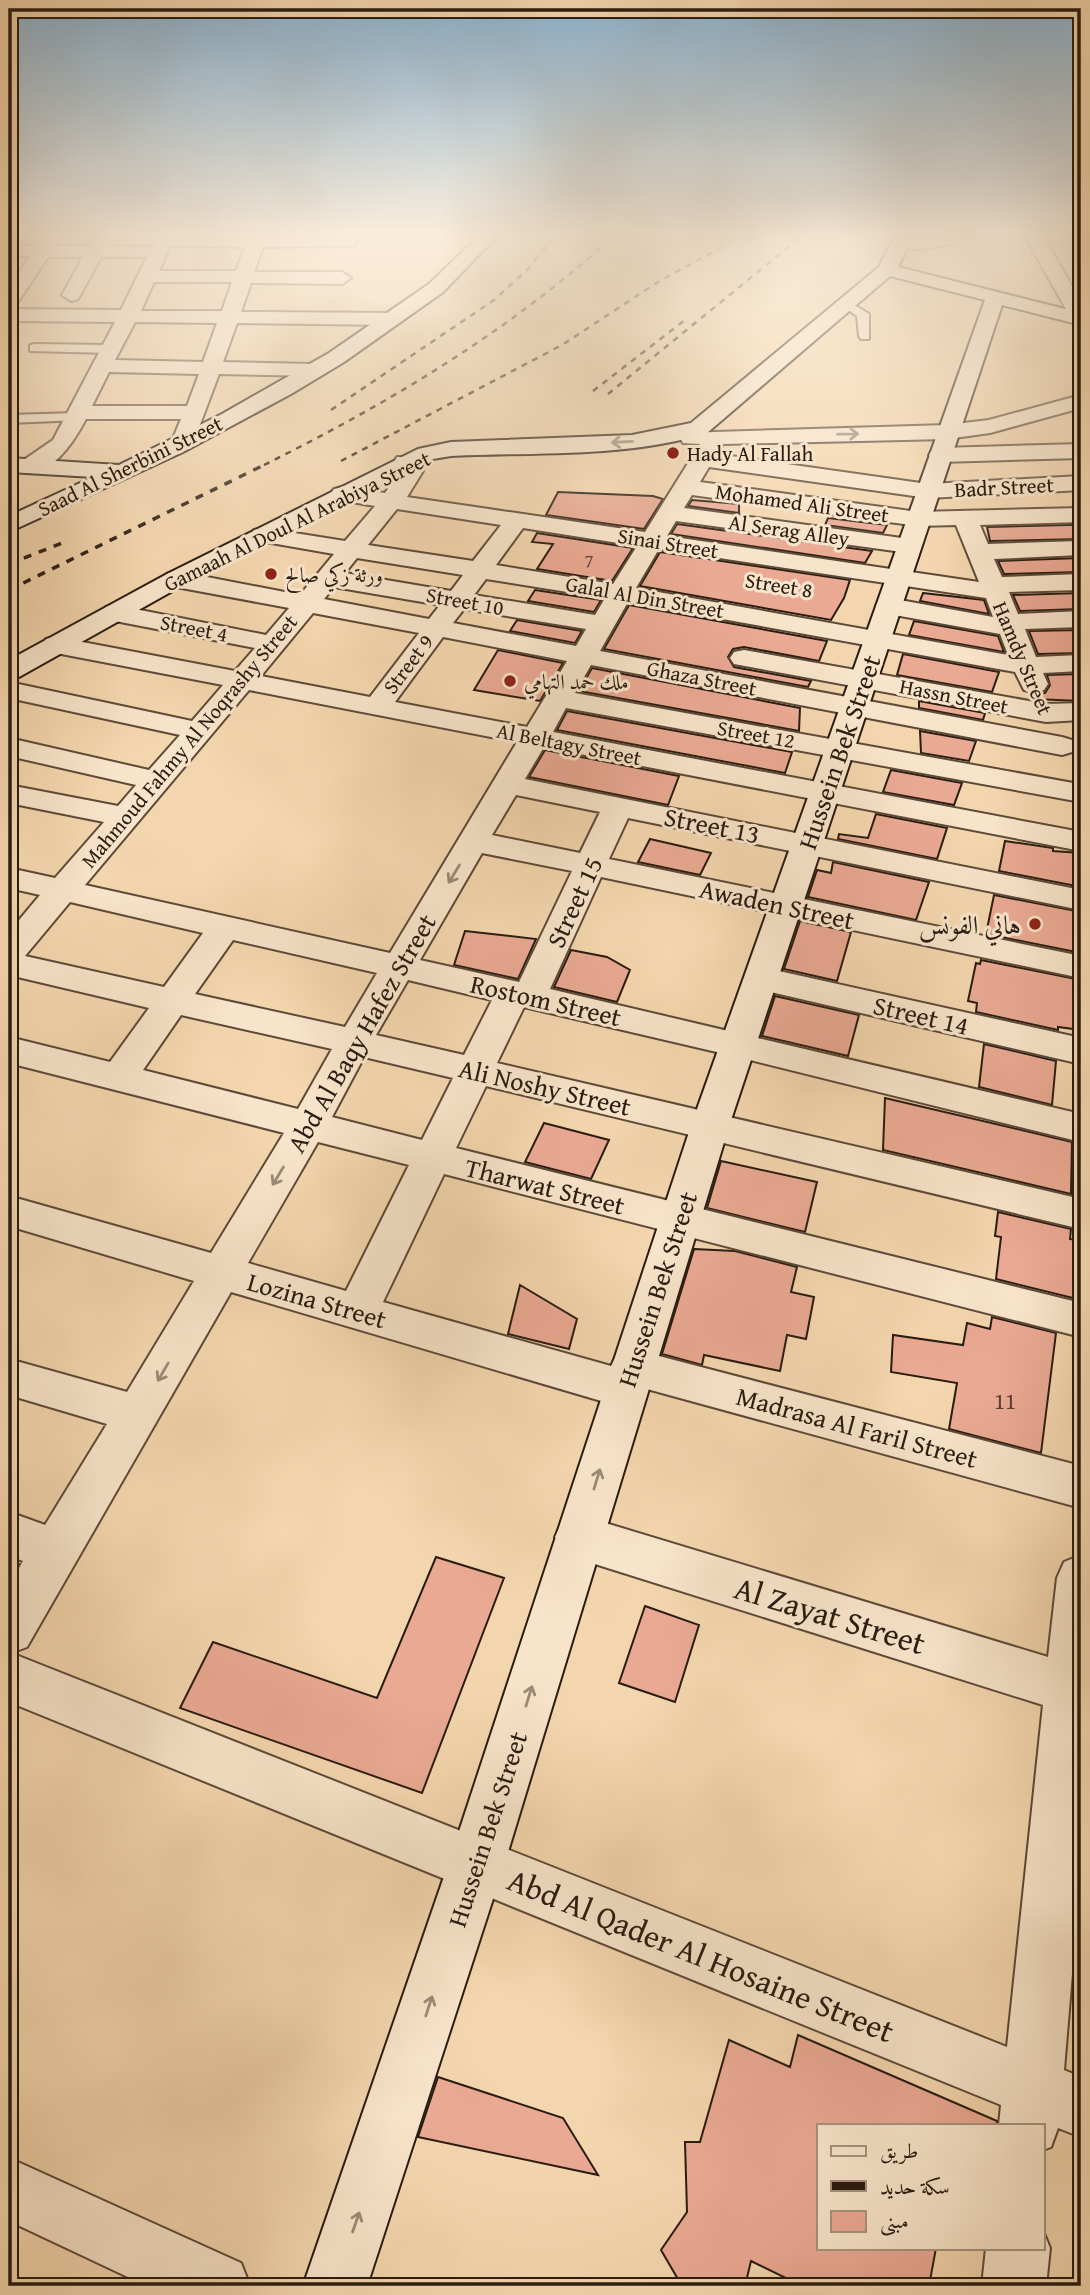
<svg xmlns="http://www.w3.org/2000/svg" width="1090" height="2295" viewBox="0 0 1090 2295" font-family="'Gentium Book Plus',Amiri,serif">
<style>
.building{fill:#eaa993;stroke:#291c11;stroke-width:2}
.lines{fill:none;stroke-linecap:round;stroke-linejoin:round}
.service-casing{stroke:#5c4a38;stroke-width:4}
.minor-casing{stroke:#5c4a38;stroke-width:4}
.secondary-casing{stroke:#291c11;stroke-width:4}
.service{fill:#f8e4ca;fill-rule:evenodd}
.minor{fill:#f8e4ca;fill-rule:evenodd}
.secondary{fill:#f8e4ca;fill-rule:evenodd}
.rail-far1{stroke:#291c11;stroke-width:2.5;stroke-dasharray:6 6;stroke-linecap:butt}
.rail{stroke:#291c11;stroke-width:3.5;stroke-dasharray:8 8;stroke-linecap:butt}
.oneway{stroke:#9b8a77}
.poi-dot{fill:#8f2418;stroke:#f8e4ca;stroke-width:2.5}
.labels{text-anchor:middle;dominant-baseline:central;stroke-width:6;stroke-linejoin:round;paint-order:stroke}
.far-number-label{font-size:19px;fill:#593f32}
.far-poi-label{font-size:21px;fill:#291c11;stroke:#f8e4ca;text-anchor:start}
.far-street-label{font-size:21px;fill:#291c11;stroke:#f8e4ca}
.number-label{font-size:23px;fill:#593f32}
.street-label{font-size:26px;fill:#291c11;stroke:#f8e4ca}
.poi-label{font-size:26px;fill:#291c11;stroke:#f8e4ca;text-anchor:end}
.near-street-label{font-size:32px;fill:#291c11;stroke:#f8e4ca}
</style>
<rect width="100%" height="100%" fill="#f4d6ae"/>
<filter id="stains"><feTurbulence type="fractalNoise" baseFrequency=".00286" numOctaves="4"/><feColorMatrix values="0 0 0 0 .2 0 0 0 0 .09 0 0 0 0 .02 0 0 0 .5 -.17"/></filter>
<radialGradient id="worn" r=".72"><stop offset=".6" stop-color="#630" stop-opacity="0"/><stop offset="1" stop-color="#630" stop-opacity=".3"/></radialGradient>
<!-- building -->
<path class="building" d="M558 492 653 496 663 499 644 529 546 515Z
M692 500 739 504V513L688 506Z
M828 518 887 525 883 533 825 525Z
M677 524 872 551 865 563 671 534Z
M1069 525H1081V539L990 541 987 527Z
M537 533 633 548 612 581 537 569 553 544 532 542Z
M660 552 850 580 844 598 831 620 640 586Z
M1081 558V572L1004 574 998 561Z
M535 590 601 600 594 612 528 601Z
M923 593 984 600 989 614 920 601Z
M1081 593V609L1020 611 1013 595Z
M629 605 827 641 819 661 744 647 733 649 728 657 734 667 811 681 808 687 604 649Z
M517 620 582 631 575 643 510 631Z
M914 621 998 636 1004 652 909 635Z
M1081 630V653L1038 654 1029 631Z
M498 650 563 663 540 701 474 690Z
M903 654 999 672 992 692 897 675Z
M592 668 800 708 799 731 579 691Z
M1081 674V701L1034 699 1035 694 1045 693 1050 685 1047 675Z
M919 701 985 713 983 720 919 708Z
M567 711 792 752 785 773 557 730Z
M920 731 976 741 969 761 921 753Z
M545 750 679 776 668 805 529 777Z
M891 770 962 783 954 805 883 792Z
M876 814 947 828 937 859 838 839 839 834 868 838Z
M650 839 711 853 700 875 638 862Z
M1005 841 1053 848V851L1081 853V887L999 871Z
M833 862 929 882 916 920 808 897 817 870 831 873Z
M994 895 1081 912V953L986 934Z
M800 921 851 932 837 981 784 969Z
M465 931 536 939 518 979 454 965Z
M571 950 607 957 630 970 617 1002 554 987Z
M981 960 1081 980V1030L1058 1027V1030L976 1012 977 1003 968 1001 976 963 980 964Z
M775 996 859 1015 848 1056 762 1036Z
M984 1044 1056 1061 1052 1105 979 1087Z
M885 1098 1072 1142 1071 1194 883 1150Z
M544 1123 609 1140 591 1179 525 1162Z
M721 1161 817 1182 805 1232 707 1208Z
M998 1212 1071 1229 1070 1239 1081 1241V1300L996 1279 1001 1237 995 1236Z
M694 1249 735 1251 797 1267 791 1292 814 1297 806 1339 787 1335 780 1371 704 1355 702 1365 662 1354Z
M520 1285 577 1319 569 1349 508 1334Z
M992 1317 1056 1333 1041 1453 949 1429 957 1383 891 1372 893 1335 963 1345 967 1323 990 1329Z
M436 1557 504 1578 422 1793 180 1708 213 1642 377 1698Z
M645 1606 699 1625 675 1702 619 1683Z
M798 2035 997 2121V2125H819V2248H936L929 2286H802L751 2261 745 2286H682L661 2250 687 2212 685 2142H700L729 2040 790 2067Z
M438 2077 563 2118 598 2175 418 2137Z"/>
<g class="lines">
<defs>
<path id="service" d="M846 300 869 314V339H861L859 336 857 316 840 304Z
M35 344 110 345 116 349 110 353 30 351V345Z
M76 413 81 414V420L9 423V415Z"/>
<path id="minor" d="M44 236H61L55 246H89L95 236H113L107 246 152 247 157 236 347 237 353 238 356 242 353 246 263 247 254 272H342L351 278 342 284 251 283 241 312 394 313 404 319 394 325 237 323 223 362 314 364 321 366 324 370 321 374 314 376 219 374 193 443 190 448H174L171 443 181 419H86C73 443 51 479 18 471L15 466 53 440 115 322 9 321V309L121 310 147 257H101L78 299 71 301 62 295 83 257H48L16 305 9 307V288L30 256H9V246H37ZM170 246 245 247 236 271H159ZM154 282H232L222 311H141ZM135 322 217 323 203 362 115 360ZM109 372 199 374 187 406H92Z
M939 236H964L962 240C946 246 905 256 892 242L901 237Z
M1025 236H1043L1081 302V324L1074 322 1071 318Z
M1081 395V408L990 433 947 439 723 444 717 454 928 484 1081 476V490L928 498 709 467 700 482 918 512 1081 508V522L980 525 988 544 1081 541V555L994 559 1002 577 1081 574V590L1009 592 1018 614 1081 611V627L1025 629 1036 657 1081 655V671L1043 673 1048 684 1044 690 1034 692 1024 690 1015 672 628 602 600 651 1062 737 1072 740 1077 746 1072 752 1062 755 591 665 575 693 1079 784H1081V802L566 708 553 732 1081 832V851L544 747 525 779 1081 890V910L628 818 609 859 1081 956V978L601 877 550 989 1081 1114V1142L738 1057 524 1007 497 1063 1081 1199V1229L486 1086 456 1148 1081 1303V1337L444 1174 383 1302 611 1366 617 1354 632 1349 1081 1466V1508L647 1389 641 1402 625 1408 231 1292 27 1647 11 1653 1007 2047 1043 1705 579 1559 562 1552 555 1537 562 1522 579 1515 1048 1657 1057 1578 1064 1562 1081 1555V1865L1064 2070 1081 2077V2137L1058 2128 1051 2147 1043 2150V2125H999L1001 2105 9 1702V1585L23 1561 9 1556V1512L45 1525 107 1424 9 1395V1359L127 1392 194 1281 9 1226V1196L211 1253 284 1133 9 1063V1037L110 1062 149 1008 9 975V932L40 895 9 888V868L55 878 104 822 9 803V785L118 806 136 785 9 756V738L149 770 180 735 9 698V682L192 721 223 685 56 653 46 651 43 645 46 639 56 637 235 671 255 648 115 621 106 619 102 613 106 607 115 605 266 635 289 608 176 587 167 584 163 579 167 574 176 571 300 595 334 554 254 540 251 535 254 530 263 528 345 541 375 506 334 499 330 494 334 489 342 487 385 493 400 471 394 462 397 457H413L423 471 407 497 645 532 700 444 683 443 680 438 683 433 947 425 989 420ZM692 495 918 526 956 525 979 582 667 536 676 521 909 553 918 551 921 546 918 541 909 539 684 508ZM397 509 501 525 473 561 368 545ZM523 528 637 546 613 584 496 565ZM659 549 986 598 993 617 889 598 880 600 876 606 880 612 889 614 1000 634 1008 655 636 588ZM357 558 463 575 451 591 345 573ZM486 579 605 598 595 615 474 595ZM334 587 440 605 429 619 324 599ZM464 609 586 629 576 646 453 623ZM313 613 419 633 370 697 261 676ZM443 637 567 661 527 727 395 702ZM249 690 517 742 390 953 85 885ZM516 795 600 812 580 853 492 835ZM482 853 572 871 519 982 420 960ZM70 902 203 933 164 987 25 956ZM233 940 377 973 345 1027 195 994ZM408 980 492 1000 464 1055 376 1035ZM181 1015 332 1049 298 1109 143 1070ZM364 1057 453 1078 422 1140 332 1117ZM318 1142 409 1165 346 1291 248 1263Z
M1081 444V458L940 462 932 460 929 455 932 450 940 448Z
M744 650 1046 704 1081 703V720L1046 722 734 664 730 658 734 652Z
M761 967 1081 1038V1064L749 987 744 979 749 971Z
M9 2158 241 2263 250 2286H147L9 2221Z
M1043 2231 1050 2248 1046 2286H982L986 2248H1043Z"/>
<path id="secondary" d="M479 236H497L443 292 344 362 291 394 183 452 9 532V516L93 477 9 472V458L119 465 222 414 329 353 429 284Z
M895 236H913L898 267 1081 313V325L1002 305 729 1126 504 1865 367 2286H303L448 1865 691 1126 985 300 890 276 707 433C626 458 535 452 451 456L433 459 185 584 19 677 9 679V660L167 574 418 449 451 442 632 435 691 423 879 267Z"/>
</defs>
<!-- service casing -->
<use href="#service" class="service-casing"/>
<!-- minor casing -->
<use href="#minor" class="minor-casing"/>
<!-- secondary casing -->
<use href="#secondary" class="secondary-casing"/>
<!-- service -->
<use href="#service" class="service"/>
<!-- minor -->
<use href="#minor" class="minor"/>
<!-- secondary -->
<use href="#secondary" class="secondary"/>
<!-- rail-far1 -->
<path class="rail-far1" d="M593 391 685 320
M608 394 802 236
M331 410 494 300 527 270 555 236
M341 461 562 345 661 280 743 236
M264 465C391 402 509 331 614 236"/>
<!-- rail -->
<path class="rail" d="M9 564 67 541
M9 590 268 463"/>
</g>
<!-- one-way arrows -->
<defs><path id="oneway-shaft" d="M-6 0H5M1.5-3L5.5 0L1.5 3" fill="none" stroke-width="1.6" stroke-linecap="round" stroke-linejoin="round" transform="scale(1.75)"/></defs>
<g class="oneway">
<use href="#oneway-shaft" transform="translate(848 434) rotate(-1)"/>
<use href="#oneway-shaft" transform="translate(622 442) rotate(177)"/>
<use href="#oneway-shaft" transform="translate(454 874) rotate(121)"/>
<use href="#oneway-shaft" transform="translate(278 1176) rotate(121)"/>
<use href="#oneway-shaft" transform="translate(163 1372) rotate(120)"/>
<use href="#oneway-shaft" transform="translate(597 1479) rotate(-73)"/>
<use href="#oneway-shaft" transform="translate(529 1696) rotate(-73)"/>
<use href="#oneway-shaft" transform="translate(429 2006) rotate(-72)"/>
<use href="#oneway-shaft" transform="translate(356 2222) rotate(-71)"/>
</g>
<!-- sky -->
<linearGradient id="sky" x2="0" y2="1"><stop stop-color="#8cb5d4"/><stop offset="0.42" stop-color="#faeddb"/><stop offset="1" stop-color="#faeddb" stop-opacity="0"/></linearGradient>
<rect width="1090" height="558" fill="url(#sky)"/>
<!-- markers -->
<g class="poi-dot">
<circle cx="673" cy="453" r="7"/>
<circle cx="271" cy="574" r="7"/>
<circle cx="510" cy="681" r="7"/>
<circle cx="1035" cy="924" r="7"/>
</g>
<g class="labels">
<!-- far-number labels -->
<g class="far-number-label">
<text x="589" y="560">7</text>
</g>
<!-- far-poi labels -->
<g class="far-poi-label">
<text x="687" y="453">Hady Al Fallah</text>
<text x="285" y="574">ورثة زكي صالح</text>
<text x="524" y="681">ملك حمد التهامي</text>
</g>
<!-- far-street labels -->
<g class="far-street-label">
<text transform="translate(130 466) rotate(-26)">Saad Al Sherbini Street</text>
<text transform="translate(1004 487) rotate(-3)">Badr Street</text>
<text transform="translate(802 503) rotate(8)">Mohamed Ali Street</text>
<text transform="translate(297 521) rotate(-26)">Gamaah Al Doul Al Arabiya Street</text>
<text transform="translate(789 530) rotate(8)">Al Serag Alley</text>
<text transform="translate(668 543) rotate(9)">Sinai Street</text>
<text transform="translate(779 585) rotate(9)">Street 8</text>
<text transform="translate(645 597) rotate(10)">Galal Al Din Street</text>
<text transform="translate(465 601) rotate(10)">Street 10</text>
<text transform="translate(194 628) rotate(11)">Street 4</text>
<text transform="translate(1023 658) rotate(67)">Hamdy Street</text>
<text transform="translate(408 664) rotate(-53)">Street 9</text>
<text transform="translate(702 678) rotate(11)">Ghaza Street</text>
<text transform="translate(954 696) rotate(11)">Hassn Street</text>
<text transform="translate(756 734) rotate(10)">Street 12</text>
<text transform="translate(189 741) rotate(-50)">Mahmoud Fahmy Al Noqrashy Street</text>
<text transform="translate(569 744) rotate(11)">Al Beltagy Street</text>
</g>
<!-- number labels -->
<g class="number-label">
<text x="1005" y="1400">11</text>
</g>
<!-- street labels -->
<g class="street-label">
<text transform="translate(839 752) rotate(-71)">Hussein Bek Street</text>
<text transform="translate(712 825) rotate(11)">Street 13</text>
<text transform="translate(574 902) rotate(-65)">Street 15</text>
<text transform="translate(777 904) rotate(12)">Awaden Street</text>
<text transform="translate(546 1000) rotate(13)">Rostom Street</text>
<text transform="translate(921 1015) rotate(13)">Street 14</text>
<text transform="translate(361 1033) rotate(-60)">Abd Al Baqy Hafez Street</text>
<text transform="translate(545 1087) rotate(13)">Ali Noshy Street</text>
<text transform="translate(545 1186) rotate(14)">Tharwat Street</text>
<text transform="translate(657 1289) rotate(-72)">Hussein Bek Street</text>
<text transform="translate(317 1300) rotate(16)">Lozina Street</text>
<text transform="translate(857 1427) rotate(15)">Madrasa Al Faril Street</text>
<text transform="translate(487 1829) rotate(-72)">Hussein Bek Street</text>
</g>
<!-- poi labels -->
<g class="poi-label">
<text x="1021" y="924">هاني الفونس</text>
</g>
<!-- near-street labels -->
<g class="near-street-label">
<text transform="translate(830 1615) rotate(17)">Al Zayat Street</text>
<text transform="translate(701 1955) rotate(22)">Abd Al Qader Al Hosaine Street</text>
</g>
</g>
<!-- margin -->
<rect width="1090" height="2295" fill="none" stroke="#f4d6ae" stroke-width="35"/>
<rect x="10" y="10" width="1069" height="2274" fill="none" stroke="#291c11" stroke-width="3.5"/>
<rect x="18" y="18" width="1055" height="2260" fill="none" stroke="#291c11" stroke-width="2"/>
<!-- legend -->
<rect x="817" y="2124" width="228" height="126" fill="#f8e4ca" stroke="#a59480" stroke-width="2"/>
<rect x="831" y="2146" width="35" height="10" fill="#f8e4ca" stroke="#a59480" stroke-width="2"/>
<text x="880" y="2158" font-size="21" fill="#291c11">طريق</text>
<rect x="831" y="2181" width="35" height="10" fill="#291c11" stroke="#a59480" stroke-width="2"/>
<text x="880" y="2194" font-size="21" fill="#291c11">سكة حديد</text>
<rect x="831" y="2211" width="35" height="21" fill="#eaa993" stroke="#a59480" stroke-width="2"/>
<text x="880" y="2228" font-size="21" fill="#291c11">مبنى</text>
<rect width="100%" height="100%" filter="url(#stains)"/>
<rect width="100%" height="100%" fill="url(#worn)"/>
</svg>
